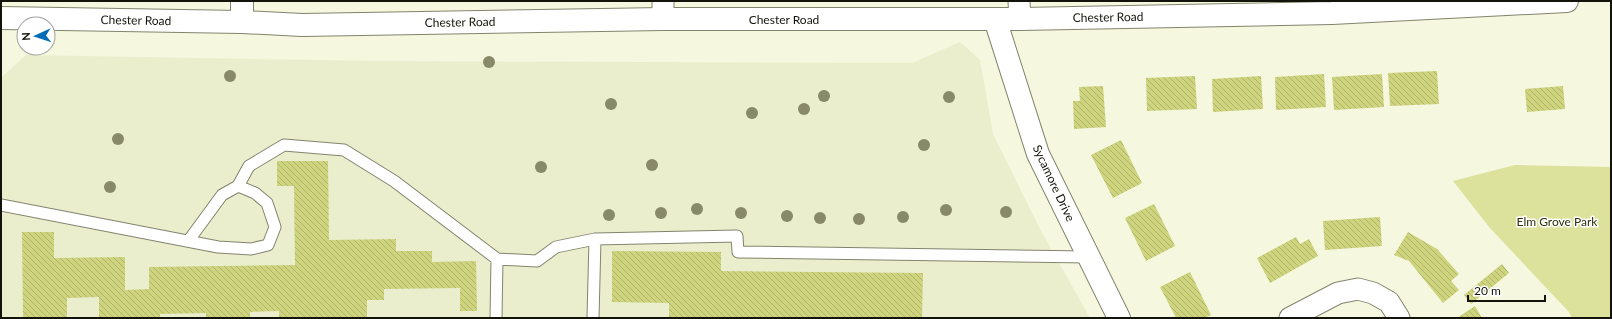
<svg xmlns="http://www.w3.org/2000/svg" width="1612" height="319" viewBox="0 0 1612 319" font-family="Lato,sans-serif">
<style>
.built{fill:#ebeecd}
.green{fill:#dce19b}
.building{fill:url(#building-back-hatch)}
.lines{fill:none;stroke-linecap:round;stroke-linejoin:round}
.lane-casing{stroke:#82846d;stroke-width:13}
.street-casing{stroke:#82846d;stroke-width:23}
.secondary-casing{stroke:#82846d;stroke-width:24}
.primary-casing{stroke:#82846d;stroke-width:24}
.lane{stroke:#fff;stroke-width:11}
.street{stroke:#fff;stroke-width:21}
.secondary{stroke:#fff;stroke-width:22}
.primary{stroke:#fff;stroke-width:22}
.tree{fill:#878969}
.labels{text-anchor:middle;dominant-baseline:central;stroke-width:3;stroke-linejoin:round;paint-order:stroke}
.street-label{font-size:12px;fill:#12130a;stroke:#fff}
.park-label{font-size:12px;fill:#2d2f09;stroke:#fff}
</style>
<defs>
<pattern id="building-back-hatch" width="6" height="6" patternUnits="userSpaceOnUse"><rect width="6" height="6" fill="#ced47d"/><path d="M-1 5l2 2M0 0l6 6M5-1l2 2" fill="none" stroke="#b0b56b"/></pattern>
</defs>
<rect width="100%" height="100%" fill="#f5f7de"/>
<!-- built -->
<path class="built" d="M960 42 980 60 993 134 1041 231 1090 318H1V91L2 77 26 55 379 61 912 63Z"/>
<!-- green -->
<path class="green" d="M1515 165 1611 167V318H1572L1569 312 1490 228 1453 181Z"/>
<!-- building -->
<path class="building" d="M1437 71 1439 104 1390 106 1388 73Z
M1324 74 1326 107 1276 110 1275 77Z
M1382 74 1384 107 1334 110 1332 77Z
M1195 76 1197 109 1147 111 1146 78Z
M1261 76 1263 109 1213 112 1212 79Z
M1103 86 1106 127 1074 129 1073 101H1080L1079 87Z
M1563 86 1565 109 1527 112 1525 89Z
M1121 140 1142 183 1113 198 1091 155Z
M277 161H328L329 240 396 239V251H432V262L476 261 477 311H460V288L384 289V300H367V318H279V311L250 312V318H206V313L160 314V318H99V297L67 298V318H23L22 232H54V258L125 257V290L149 289V267L295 265 294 186H277Z
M1154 204 1175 246 1146 261 1125 218Z
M1380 217 1382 246 1325 250 1323 221Z
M1408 232 1437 249 1459 274 1451 281 1459 290 1443 303 1409 261 1394 255Z
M1296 237 1300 244 1309 239 1318 256 1270 283 1257 258Z
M612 251 721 252V271L923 273 922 318H669V303L612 302Z
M1502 264 1509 273 1471 304 1464 295Z
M1190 272 1211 315 1204 318H1176L1160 287Z
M1475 306 1482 318H1457Z"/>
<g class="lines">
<defs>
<path id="lane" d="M238 186 249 166 284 145 344 150 394 181 497 259 537 261 556 247 595 239
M1 205 218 247 251 249 268 245 275 227 267 203 255 193 238 186 222 195 189 240
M496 318 497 259
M593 318 595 239 737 236 738 252 1089 257"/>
<path id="street" d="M663 1V19
M1019 1 1020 19
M1290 318 1338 293 1358 289 1373 293 1389 302 1399 318"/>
<path id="secondary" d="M242 1V22
M995 19 1038 154 1119 318"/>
<path id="primary" d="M1 18 242 22 302 25 663 19H1020L1332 13 1567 1"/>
</defs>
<!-- lane casing -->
<use href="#lane" class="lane-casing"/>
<!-- street casing -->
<use href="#street" class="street-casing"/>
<!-- secondary casing -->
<use href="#secondary" class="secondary-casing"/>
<!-- primary casing -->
<use href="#primary" class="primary-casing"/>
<!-- lane -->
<use href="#lane" class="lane"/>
<!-- street -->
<use href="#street" class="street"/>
<!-- secondary -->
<use href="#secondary" class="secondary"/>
<!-- primary -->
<use href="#primary" class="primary"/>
</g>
<!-- trees -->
<g class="tree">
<circle cx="489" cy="62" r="6"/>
<circle cx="230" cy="76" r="6"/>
<circle cx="824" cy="96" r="6"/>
<circle cx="949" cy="97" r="6"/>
<circle cx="611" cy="104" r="6"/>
<circle cx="804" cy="109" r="6"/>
<circle cx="752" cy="113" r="6"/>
<circle cx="118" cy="139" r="6"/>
<circle cx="924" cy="145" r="6"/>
<circle cx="652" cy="165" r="6"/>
<circle cx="541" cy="167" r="6"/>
<circle cx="110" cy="187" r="6"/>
<circle cx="697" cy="209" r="6"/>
<circle cx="946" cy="210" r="6"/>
<circle cx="1006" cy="212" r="6"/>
<circle cx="661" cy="213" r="6"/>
<circle cx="741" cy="213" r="6"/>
<circle cx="609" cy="215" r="6"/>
<circle cx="787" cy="216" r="6"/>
<circle cx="903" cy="217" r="6"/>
<circle cx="820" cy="218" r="6"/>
<circle cx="859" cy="219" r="6"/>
</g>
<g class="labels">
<!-- street labels -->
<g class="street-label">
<text transform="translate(1108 17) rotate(-1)">Chester Road</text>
<text x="784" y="19">Chester Road</text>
<text transform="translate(136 20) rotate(1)">Chester Road</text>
<text transform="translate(460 22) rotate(-1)">Chester Road</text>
<text transform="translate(1054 183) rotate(65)">Sycamore Drive</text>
</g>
<!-- park labels -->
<g class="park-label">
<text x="1557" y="221">Elm Grove Park</text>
</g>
</g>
<!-- border -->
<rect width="1612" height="319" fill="none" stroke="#12130a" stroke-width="4"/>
<!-- north arrow -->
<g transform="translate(36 36) rotate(267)"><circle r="19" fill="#ffffff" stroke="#a0a19d"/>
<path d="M0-3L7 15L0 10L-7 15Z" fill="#006cb8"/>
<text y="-6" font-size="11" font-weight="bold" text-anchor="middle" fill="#12130a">N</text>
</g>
<!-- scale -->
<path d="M1468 295v6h77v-6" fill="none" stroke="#12130a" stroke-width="2"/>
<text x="1474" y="295" font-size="12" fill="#12130a" stroke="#ffffff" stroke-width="3" paint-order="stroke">20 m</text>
</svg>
